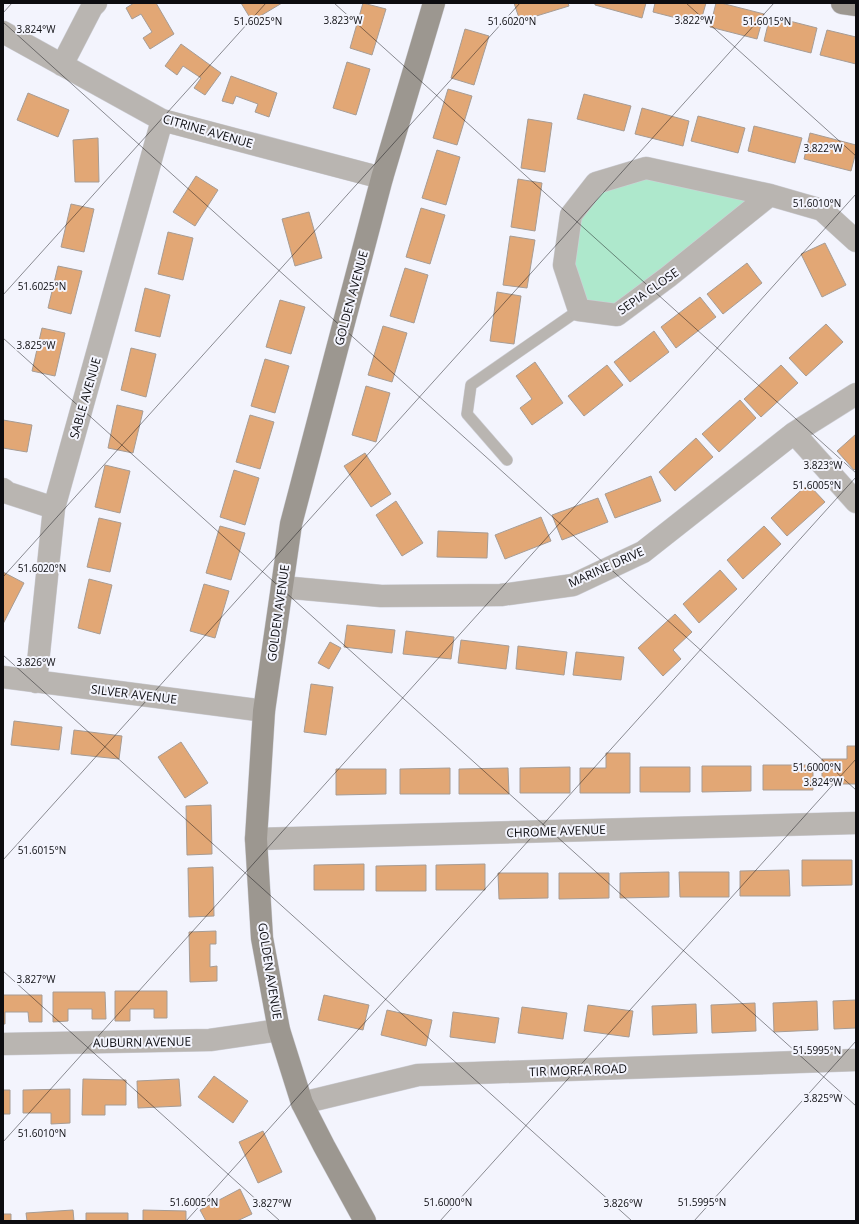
<svg xmlns="http://www.w3.org/2000/svg" width="859" height="1224" viewBox="0 0 859 1224" font-family="'Open Sans',sans-serif">
<style>
.green{fill:#aee8cc}
.building{fill:#e2a775;stroke:#a69c95}
.lines{fill:none;stroke-linecap:round;stroke-linejoin:round}
.lane-casing{stroke:#cecfd7;stroke-width:12}
.street-casing{stroke:#cecfd7;stroke-width:23}
.secondary-casing{stroke:#cecfd7;stroke-width:23}
.lane{stroke:#b9b5b1;stroke-width:11}
.street{stroke:#b9b5b1;stroke-width:22}
.secondary{stroke:#9c9790;stroke-width:22}
.ticks{fill:none;stroke:#0c0c10;stroke-width:1;stroke-opacity:0.45}
.labels{text-anchor:middle;dominant-baseline:central;stroke-width:4;stroke-linejoin:round;paint-order:stroke}
.street-label{font-size:12px;fill:#0c0c10;stroke:#f3f4fd}
.ticks-label{font-size:10px;text-anchor:middle;fill:#0c0c10;stroke:#f3f4fd;stroke-width:4;stroke-linejoin:round;paint-order:stroke}
</style>
<rect width="100%" height="100%" fill="#f3f4fd"/>
<!-- green -->
<path class="green" d="M646 172 761 197 613 310 582 306 568 265 575 219 599 188Z"/>
<!-- building -->
<path class="building" d="M134 3H156L174 34 150 49 143 38 152 32 141 14 132 19 126 8Z
M241 3H282L252 21Z
M363 3 386 9 372 55 350 48Z
M514 3H568L569 6 520 21Z
M595 3H646L642 18 595 5Z
M655 3H706L700 24 653 12Z
M716 3H721L764 14 757 39 710 27Z
M770 16 817 28 811 53 764 41Z
M465 29 489 36 474 85 451 78Z
M827 30 856 37V64L820 55Z
M181 44 221 73 205 95 194 88 201 78 183 66 177 75 165 66Z
M347 62 370 69 356 115 333 108Z
M231 76 277 93 269 117 255 112 258 104 236 96 233 104 222 101Z
M448 89 472 96 457 145 433 138Z
M28 93 69 110 58 137 17 120Z
M584 94 631 106 624 131 577 119Z
M642 108 689 121 683 146 635 134Z
M698 116 745 128 738 153 691 141Z
M528 119 552 123 545 172 521 168Z
M754 126 802 138 795 163 748 151Z
M810 133 856 145V152L851 171 804 159Z
M98 138 99 182H75L73 140Z
M437 150 460 157 446 205 422 198Z
M196 176 218 190 195 226 173 212Z
M518 179 542 183 535 231 511 227Z
M71 204 94 209 84 252 61 247Z
M421 208 445 215 430 264 406 257Z
M309 212 322 258 295 266 282 219Z
M168 232 193 238 183 280 158 274Z
M510 236 535 240 527 288 503 285Z
M825 243 846 285 822 297 801 254Z
M747 263 762 283 723 314 707 294Z
M58 266 82 271 71 314 48 308Z
M405 268 428 275 414 323 390 316Z
M145 288 170 295 160 337 135 331Z
M497 292 521 296 514 344 490 341Z
M700 297 716 317 676 348 661 327Z
M280 300 305 307 291 354 266 347Z
M826 324 843 342 806 376 789 358Z
M383 326 407 333 392 382 368 375Z
M42 328 65 333 55 376 32 371Z
M654 331 669 352 630 382 614 362Z
M131 348 156 354 146 397 121 390Z
M265 359 289 366 275 413 251 406Z
M535 362 563 403 532 425 520 408 532 399 516 376Z
M607 365 623 385 584 416 568 396Z
M781 365 798 383 761 417 744 399Z
M366 386 390 393 376 442 352 435Z
M740 400 756 418 719 452 702 434Z
M117 405 143 411 133 453 108 448Z
M250 415 274 422 260 469 236 462Z
M3 420 32 425 27 452 3 448Z
M856 434V468L854 470 837 451Z
M696 438 713 457 675 491 659 472Z
M365 453 391 494 371 507 344 466Z
M105 465 130 471 120 513 95 507Z
M234 470 259 478 245 525 220 517Z
M651 476 661 501 615 518 605 494Z
M808 484 825 502 787 536 771 518Z
M598 498 608 522 562 540 552 515Z
M396 501 423 543 402 556 376 515Z
M541 517 551 541 505 559 495 535Z
M99 518 121 523 110 572 87 567Z
M220 526 245 533 231 580 206 573Z
M764 526 781 544 743 579 727 560Z
M438 531 488 533 487 558 437 557Z
M720 570 737 589 699 623 683 604Z
M3 572 24 583 3 624Z
M89 579 112 585 100 634 78 628Z
M204 584 229 591 215 638 190 631Z
M675 614 692 632 673 650 681 659 663 676 638 648Z
M347 625 395 630 392 653 344 647Z
M406 631 454 637 451 659 403 654Z
M461 640 509 646 506 669 458 663Z
M330 642 341 648 329 669 318 663Z
M518 646 567 652 564 675 516 669Z
M576 652 624 657 621 680 573 675Z
M311 684 333 687 326 735 304 732Z
M14 721 62 727 59 750 11 745Z
M74 730 122 736 119 759 71 754Z
M181 742 208 783 185 798 158 757Z
M847 746H856V784H822V759H847Z
M606 753H630V793H580V768H606Z
M763 765H813V790H763Z
M702 766H751V791L702 792Z
M570 767V793H520V768Z
M640 767H690V792H640Z
M450 768V794H400V769Z
M508 768 509 794H459V769Z
M336 769H386V794L336 795Z
M211 805 212 854 187 855 186 806Z
M802 860H852V885L802 886Z
M364 864V890H314V865Z
M485 864V890H436V865Z
M426 865V891H376V866Z
M213 867 214 916 189 917 188 868Z
M789 870 790 896H740V871Z
M669 872V897L620 898V873Z
M679 872H729V897H680Z
M498 873H548V898L499 899Z
M559 873H609V898L559 899Z
M216 931V944H210V967L217 966V981L190 982 189 932Z
M115 991H167V1018H154V1009H130V1021H115Z
M53 992H105L106 1019H92V1009H68V1021L53 1022Z
M3 995H42V1022H29L28 1012H5V1024H3Z
M324 995 369 1005 363 1030 318 1020Z
M856 1000V1028L834 1029 833 1001Z
M817 1001 818 1030 774 1032 773 1003Z
M755 1003 756 1031 712 1033 711 1005Z
M696 1004 697 1033 653 1035 652 1006Z
M588 1005 633 1011 629 1037 584 1031Z
M522 1007 567 1013 563 1039 518 1033Z
M387 1010 432 1020 426 1046 381 1035Z
M453 1012 499 1018 495 1043 450 1037Z
M214 1076 248 1101 233 1123 198 1097Z
M83 1079 126 1080V1105H105V1115H82Z
M179 1079 181 1106 138 1108 137 1081Z
M70 1089V1123L51 1124V1113H23V1090Z
M3 1090H10V1114H3Z
M263 1131 282 1172 258 1183 239 1142Z
M240 1189 252 1214 237 1221H206L200 1210Z
M73 1210 74 1221H27L26 1213Z
M143 1210 186 1211V1221H143Z
M86 1213H128V1221H86Z
M3 1214H11V1221H3Z"/>
<g class="lines">
<defs>
<path id="lane" d="M507 460 467 414 471 385 579 310"/>
<path id="street" d="M3 32 162 120 382 178
M62 65 92 7 96 3
M770 195 668 277 617 315 579 310 564 265 571 215 596 183 646 168 770 195 822 210 856 241
M794 433 856 502
M3 489 8 493 54 508
M282 587 381 596 501 595 573 585 643 552 794 433 856 394
M3 677 264 711
M36 682 54 508 162 120
M256 839 856 823
M3 1044 210 1040 279 1030
M302 1103 418 1075 856 1060"/>
<path id="secondary" d="M842 3 856 5
M365 1221 324 1146 302 1103 279 1030 262 938 256 839 264 711 291 524 382 178 434 3"/>
</defs>
<!-- lane casing -->
<use href="#lane" class="lane-casing"/>
<!-- street casing -->
<use href="#street" class="street-casing"/>
<!-- secondary casing -->
<use href="#secondary" class="secondary-casing"/>
<!-- lane -->
<use href="#lane" class="lane"/>
<!-- street -->
<use href="#street" class="street"/>
<!-- secondary -->
<use href="#secondary" class="secondary"/>
</g>
<!-- ticks -->
<path class="ticks" d="M334 3 856 473M686 3 856 156M3 13 12 3M3 22 856 790M3 295 266 3M3 338 856 1106M3 577 520 3M3 655 632 1221M3 860 774 3M3 971 280 1221M3 1142 856 194M186 1221 856 477M440 1221 856 759M694 1221 856 1041"/>
<g class="labels">
<!-- street labels -->
<g class="street-label">
<text transform="translate(208 131) rotate(16)">CITRINE AVENUE</text>
<text transform="translate(648 291) rotate(-35)">SEPIA CLOSE</text>
<text transform="translate(351 298) rotate(-75)">GOLDEN AVENUE</text>
<text transform="translate(85 398) rotate(-74)">SABLE AVENUE</text>
<text transform="translate(606 567) rotate(-24)">MARINE DRIVE</text>
<text transform="translate(278 613) rotate(-82)">GOLDEN AVENUE</text>
<text transform="translate(134 694) rotate(7)">SILVER AVENUE</text>
<text transform="translate(556 831) rotate(-2)">CHROME AVENUE</text>
<text transform="translate(270 971) rotate(81)">GOLDEN AVENUE</text>
<text transform="translate(142 1042) rotate(-1)">AUBURN AVENUE</text>
<text transform="translate(578 1070) rotate(-2)">TIR MORFA ROAD</text>
</g>
</g>
<g class="ticks-label">
<text x="343" y="24">3.823°W</text>
<text x="694" y="24">3.822°W</text>
<text x="258" y="25">51.6025°N</text>
<text x="512" y="25">51.6020°N</text>
<text x="767" y="25">51.6015°N</text>
<text x="36" y="33">3.824°W</text>
<text x="823" y="152">3.822°W</text>
<text x="817" y="207">51.6010°N</text>
<text x="42" y="290">51.6025°N</text>
<text x="36" y="349">3.825°W</text>
<text x="823" y="469">3.823°W</text>
<text x="817" y="489">51.6005°N</text>
<text x="42" y="572">51.6020°N</text>
<text x="36" y="666">3.826°W</text>
<text x="817" y="771">51.6000°N</text>
<text x="823" y="786">3.824°W</text>
<text x="42" y="854">51.6015°N</text>
<text x="36" y="983">3.827°W</text>
<text x="817" y="1054">51.5995°N</text>
<text x="823" y="1102">3.825°W</text>
<text x="42" y="1137">51.6010°N</text>
<text x="194" y="1206">51.6005°N</text>
<text x="448" y="1206">51.6000°N</text>
<text x="702" y="1206">51.5995°N</text>
<text x="272" y="1207">3.827°W</text>
<text x="623" y="1207">3.826°W</text>
</g>
<!-- border -->
<rect width="859" height="1224" fill="none" stroke="#0c0c10" stroke-width="8"/>
</svg>
